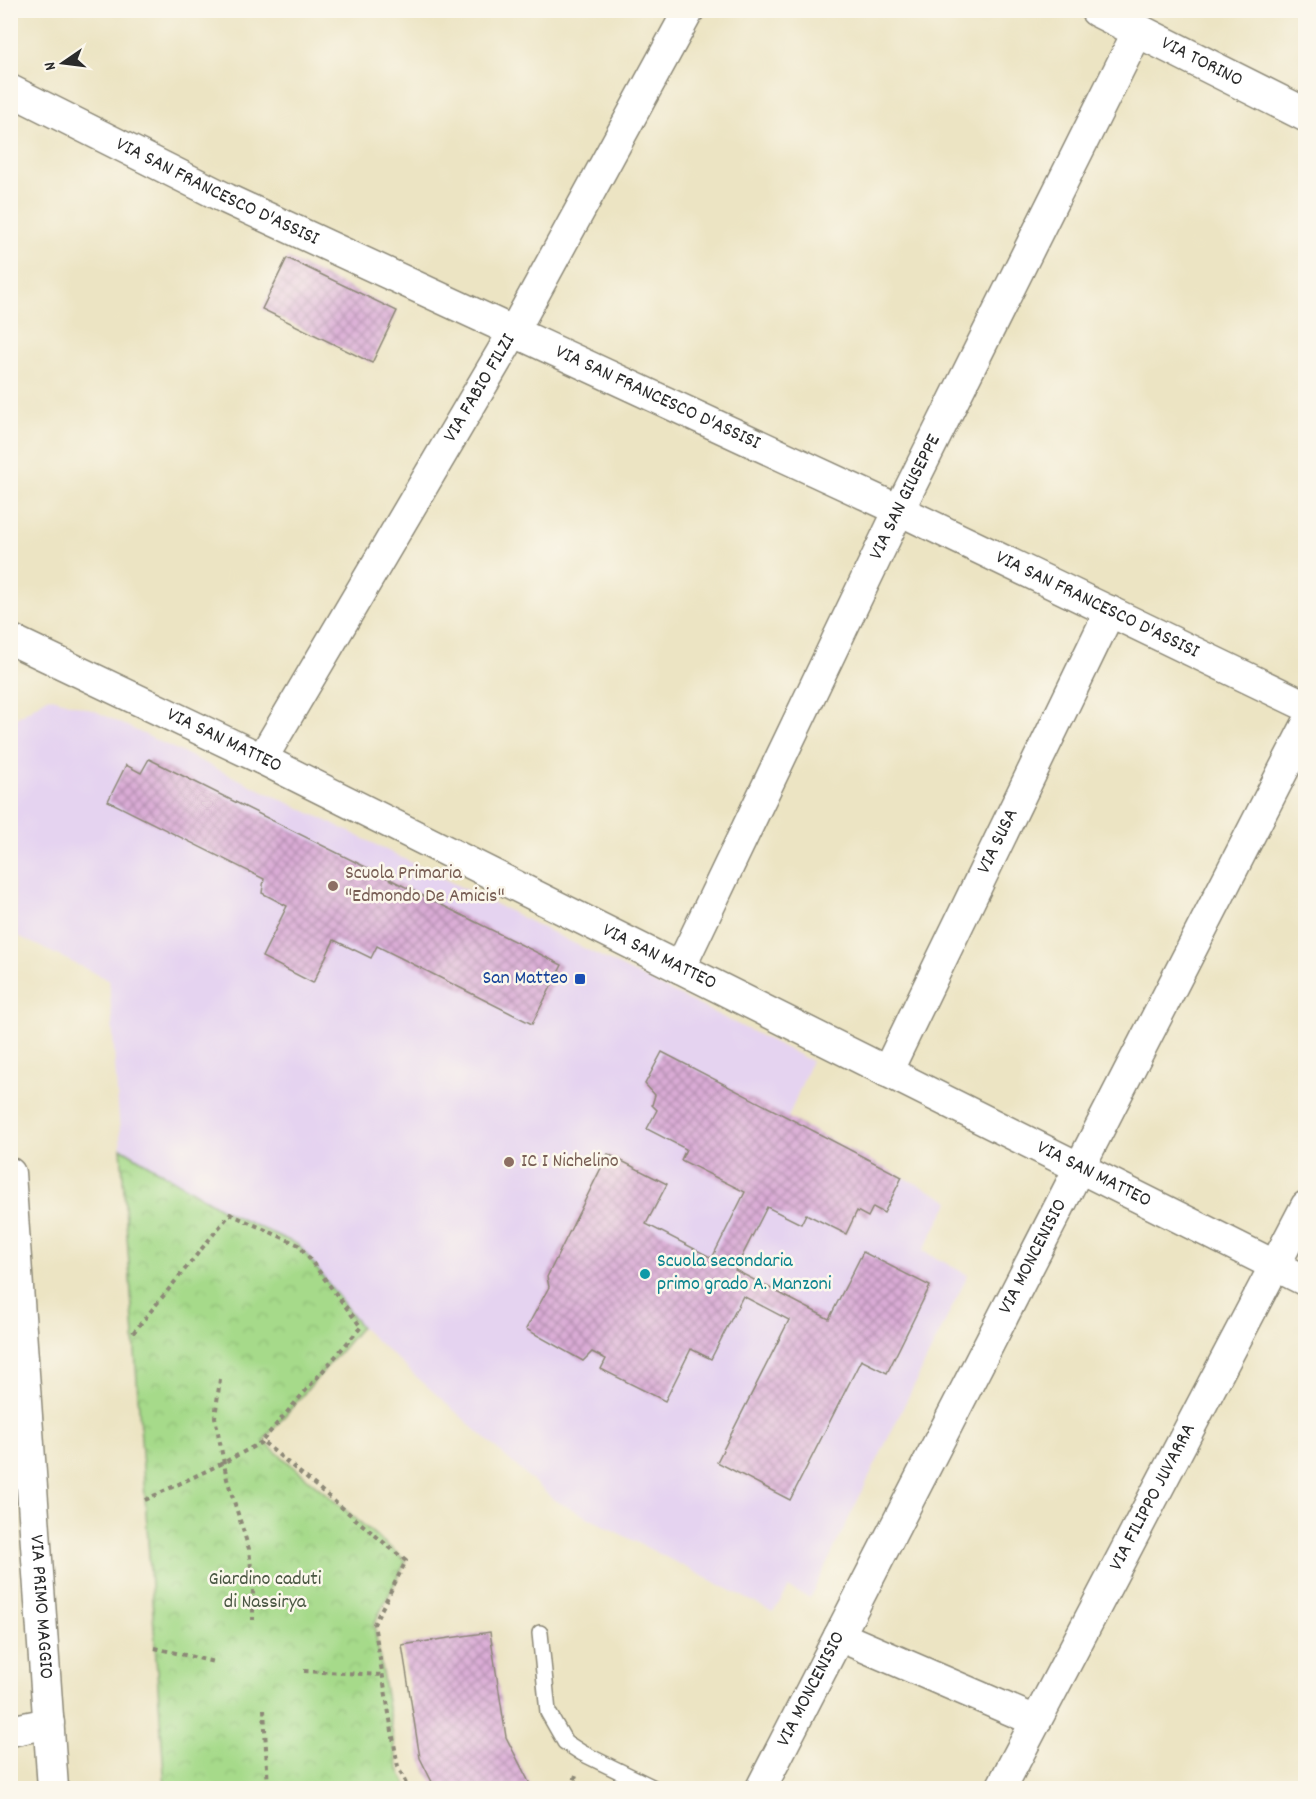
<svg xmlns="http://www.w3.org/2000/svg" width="1316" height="1799" viewBox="0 0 1316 1799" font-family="Dekko,sans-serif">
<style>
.built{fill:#e5d3f0}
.park{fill:url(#park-crowns);stroke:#68825a;stroke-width:1.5}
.building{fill:url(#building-cross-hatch)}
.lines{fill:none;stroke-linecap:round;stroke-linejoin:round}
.lane-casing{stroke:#8c8877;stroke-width:18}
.street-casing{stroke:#8c8877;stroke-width:33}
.secondary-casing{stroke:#8c8877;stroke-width:36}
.path{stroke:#8c8877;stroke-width:4;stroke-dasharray:4.5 4.5;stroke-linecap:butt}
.lane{stroke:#fff;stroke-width:15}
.street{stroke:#fff;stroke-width:30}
.secondary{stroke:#fff;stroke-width:33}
.education-dot{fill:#8d6e63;stroke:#fbf7ec;stroke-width:2}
.transit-dot{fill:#1a4fb4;stroke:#fbf7ec;stroke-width:2}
.culture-dot{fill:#0f9aa8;stroke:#fbf7ec;stroke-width:2}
.labels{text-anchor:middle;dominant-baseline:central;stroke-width:5;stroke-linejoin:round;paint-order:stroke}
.street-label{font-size:20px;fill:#2b2b2b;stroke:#fbf7ec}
.education-label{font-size:20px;fill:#785e54;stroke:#fbf7ec;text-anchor:start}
.transit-label{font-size:20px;fill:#164399;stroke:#fbf7ec;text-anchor:end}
.culture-label{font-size:20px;fill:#0d838f;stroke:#fbf7ec;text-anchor:start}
.park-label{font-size:20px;fill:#4a5743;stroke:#fbf7ec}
</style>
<defs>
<pattern id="park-crowns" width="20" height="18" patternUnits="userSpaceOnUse" patternTransform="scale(1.5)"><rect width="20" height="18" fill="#a6da8a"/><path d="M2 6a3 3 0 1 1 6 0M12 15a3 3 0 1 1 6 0" fill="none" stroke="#8fbb77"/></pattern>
<pattern id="building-cross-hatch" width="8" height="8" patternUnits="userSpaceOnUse" patternTransform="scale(1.5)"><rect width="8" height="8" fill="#daacd6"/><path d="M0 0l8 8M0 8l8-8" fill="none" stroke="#b18cae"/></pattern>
</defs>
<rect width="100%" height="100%" fill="#fbf7ec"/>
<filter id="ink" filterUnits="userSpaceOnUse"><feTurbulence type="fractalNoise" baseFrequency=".0167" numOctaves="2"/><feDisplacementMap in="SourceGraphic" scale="12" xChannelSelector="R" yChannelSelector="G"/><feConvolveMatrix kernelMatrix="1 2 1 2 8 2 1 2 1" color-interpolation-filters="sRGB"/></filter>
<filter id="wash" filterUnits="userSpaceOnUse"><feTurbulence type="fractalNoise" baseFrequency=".008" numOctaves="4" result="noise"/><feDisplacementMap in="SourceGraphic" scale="24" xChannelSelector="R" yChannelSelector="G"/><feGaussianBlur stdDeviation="1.35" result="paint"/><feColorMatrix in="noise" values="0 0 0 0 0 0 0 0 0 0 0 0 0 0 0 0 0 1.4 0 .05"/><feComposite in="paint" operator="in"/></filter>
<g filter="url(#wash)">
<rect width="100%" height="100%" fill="#ece4c3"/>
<!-- built -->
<path class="built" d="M49 697 95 711 350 832 811 1061 788 1118 950 1201 923 1251 968 1275 810 1598 789 1588 773 1612 554 1500 361 1327 299 1245 230 1214 121 1148 109 980 18 936 10 845V722Z"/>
<!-- park -->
<path class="park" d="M121 1148 230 1214 299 1245 361 1327 263 1441 406 1561 374 1624 398 1767 408 1788H165Z
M10 1588 17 1687 11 1688H10Z"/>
<g id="blocks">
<!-- building -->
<path class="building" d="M287 258 397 311 372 363 262 309Z
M149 759 562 965 532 1024 377 946 371 958 334 940 313 983 262 957 287 906 262 893 264 879 108 801 126 765 141 773Z
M662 1052 902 1177 884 1213 873 1207 868 1217 857 1211 846 1234 806 1214 801 1224 767 1207 735 1270 829 1319 863 1252 930 1286 887 1373 861 1360 790 1500 717 1462 789 1320 743 1296 711 1359 691 1349 665 1401 601 1369 606 1359 592 1352 583 1361 526 1329 549 1287 547 1277 608 1154 667 1184 646 1224 712 1258 745 1192 681 1160 686 1149 647 1129 657 1110 652 1105 655 1095 645 1084Z
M490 1632 506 1737 532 1788H435L420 1758 402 1645Z"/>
</g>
</g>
<g filter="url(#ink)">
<use href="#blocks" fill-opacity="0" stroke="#8c8877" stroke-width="1.5"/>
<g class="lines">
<defs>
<path id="lane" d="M540 1633 548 1712 565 1742 582 1753 654 1788"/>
<g id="street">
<path id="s1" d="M10 90 227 199 899 510 1306 706"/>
<path id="s2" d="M10 639 262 759 1306 1281"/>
<path id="s3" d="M262 759 514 331 689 10"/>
<path id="s4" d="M680 968 899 510 1138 31"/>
<path id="s5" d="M887 1072 1110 611"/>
<path id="s6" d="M10 1173 53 1788"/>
<path d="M839 1636 1036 1721"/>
<path d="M10 1731 49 1723"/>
<path id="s7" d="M761 1788 1306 726"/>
<path id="s8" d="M1001 1788 1306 1206"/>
</g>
<g id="secondary">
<path id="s9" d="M1097 10 1306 115"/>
</g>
</defs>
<!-- lane casing -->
<use href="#lane" class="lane-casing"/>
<!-- street casing -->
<use href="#street" class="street-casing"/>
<!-- secondary casing -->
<use href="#secondary" class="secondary-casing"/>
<!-- path -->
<path class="path" d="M133 1333 230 1214 299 1245 361 1327 262 1441 406 1561 374 1624 398 1767 408 1788
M220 1379 215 1417 227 1479 249 1549 253 1586V1620
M145 1500 223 1463 262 1442
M155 1648 214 1662
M304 1671 383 1675
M264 1709 268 1788
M572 1788 576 1775"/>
<!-- lane -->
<use href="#lane" class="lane"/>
<!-- street -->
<use href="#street" class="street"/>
<!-- secondary -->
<use href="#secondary" class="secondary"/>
</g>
</g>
<!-- markers -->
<g class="education-dot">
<circle cx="333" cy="886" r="6"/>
<circle cx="509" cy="1162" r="6"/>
</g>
<rect class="transit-dot" x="574" y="973" width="12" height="12" rx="3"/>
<circle class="culture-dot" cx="645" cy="1274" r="6"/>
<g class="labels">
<!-- street labels -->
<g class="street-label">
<text stroke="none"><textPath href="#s9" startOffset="117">VIA TORINO</textPath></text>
<text stroke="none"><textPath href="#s1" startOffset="231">VIA SAN FRANCESCO D'ASSISI</textPath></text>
<text stroke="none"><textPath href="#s3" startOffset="430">VIA FABIO FILZI</textPath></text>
<text stroke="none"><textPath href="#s1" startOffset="717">VIA SAN FRANCESCO D'ASSISI</textPath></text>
<text stroke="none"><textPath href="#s4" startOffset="522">VIA SAN GIUSEPPE</textPath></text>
<text stroke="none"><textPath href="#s1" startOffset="1203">VIA SAN FRANCESCO D'ASSISI</textPath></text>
<text stroke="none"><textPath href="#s2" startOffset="237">VIA SAN MATTEO</textPath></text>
<text stroke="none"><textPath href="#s5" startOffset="256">VIA SUSA</textPath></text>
<text stroke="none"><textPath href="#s2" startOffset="723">VIA SAN MATTEO</textPath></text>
<text stroke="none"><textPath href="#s2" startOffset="1209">VIA SAN MATTEO</textPath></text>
<text stroke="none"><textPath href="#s7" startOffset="597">VIA MONCENISIO</textPath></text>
<text stroke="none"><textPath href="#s8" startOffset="328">VIA FILIPPO JUVARRA</textPath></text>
<text stroke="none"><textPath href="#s6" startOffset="435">VIA PRIMO MAGGIO</textPath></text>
<text stroke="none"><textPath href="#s7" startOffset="111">VIA MONCENISIO</textPath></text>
</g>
<!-- education labels -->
<g class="education-label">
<text x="345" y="874">Scuola Primaria<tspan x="345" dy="23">"Edmondo De Amicis"</tspan></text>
<text x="521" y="1162">IC I Nichelino</text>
</g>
<!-- transit labels -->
<g class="transit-label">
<text x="568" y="979">San Matteo</text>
</g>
<!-- culture labels -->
<g class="culture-label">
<text x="657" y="1262">Scuola secondaria<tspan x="657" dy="23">primo grado A. Manzoni</tspan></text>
</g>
<!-- park labels -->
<g class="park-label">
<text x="265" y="1580">Giardino caduti<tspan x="265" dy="23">di Nassirya</tspan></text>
</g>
</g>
<!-- margin -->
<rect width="1316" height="1799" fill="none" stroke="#fbf7ec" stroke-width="36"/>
<!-- north arrow -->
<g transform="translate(63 63) rotate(256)" stroke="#fbf7ec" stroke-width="4.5" paint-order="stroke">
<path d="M0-4.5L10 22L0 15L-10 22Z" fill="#2b2b2b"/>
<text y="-9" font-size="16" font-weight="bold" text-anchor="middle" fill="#2b2b2b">N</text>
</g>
</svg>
